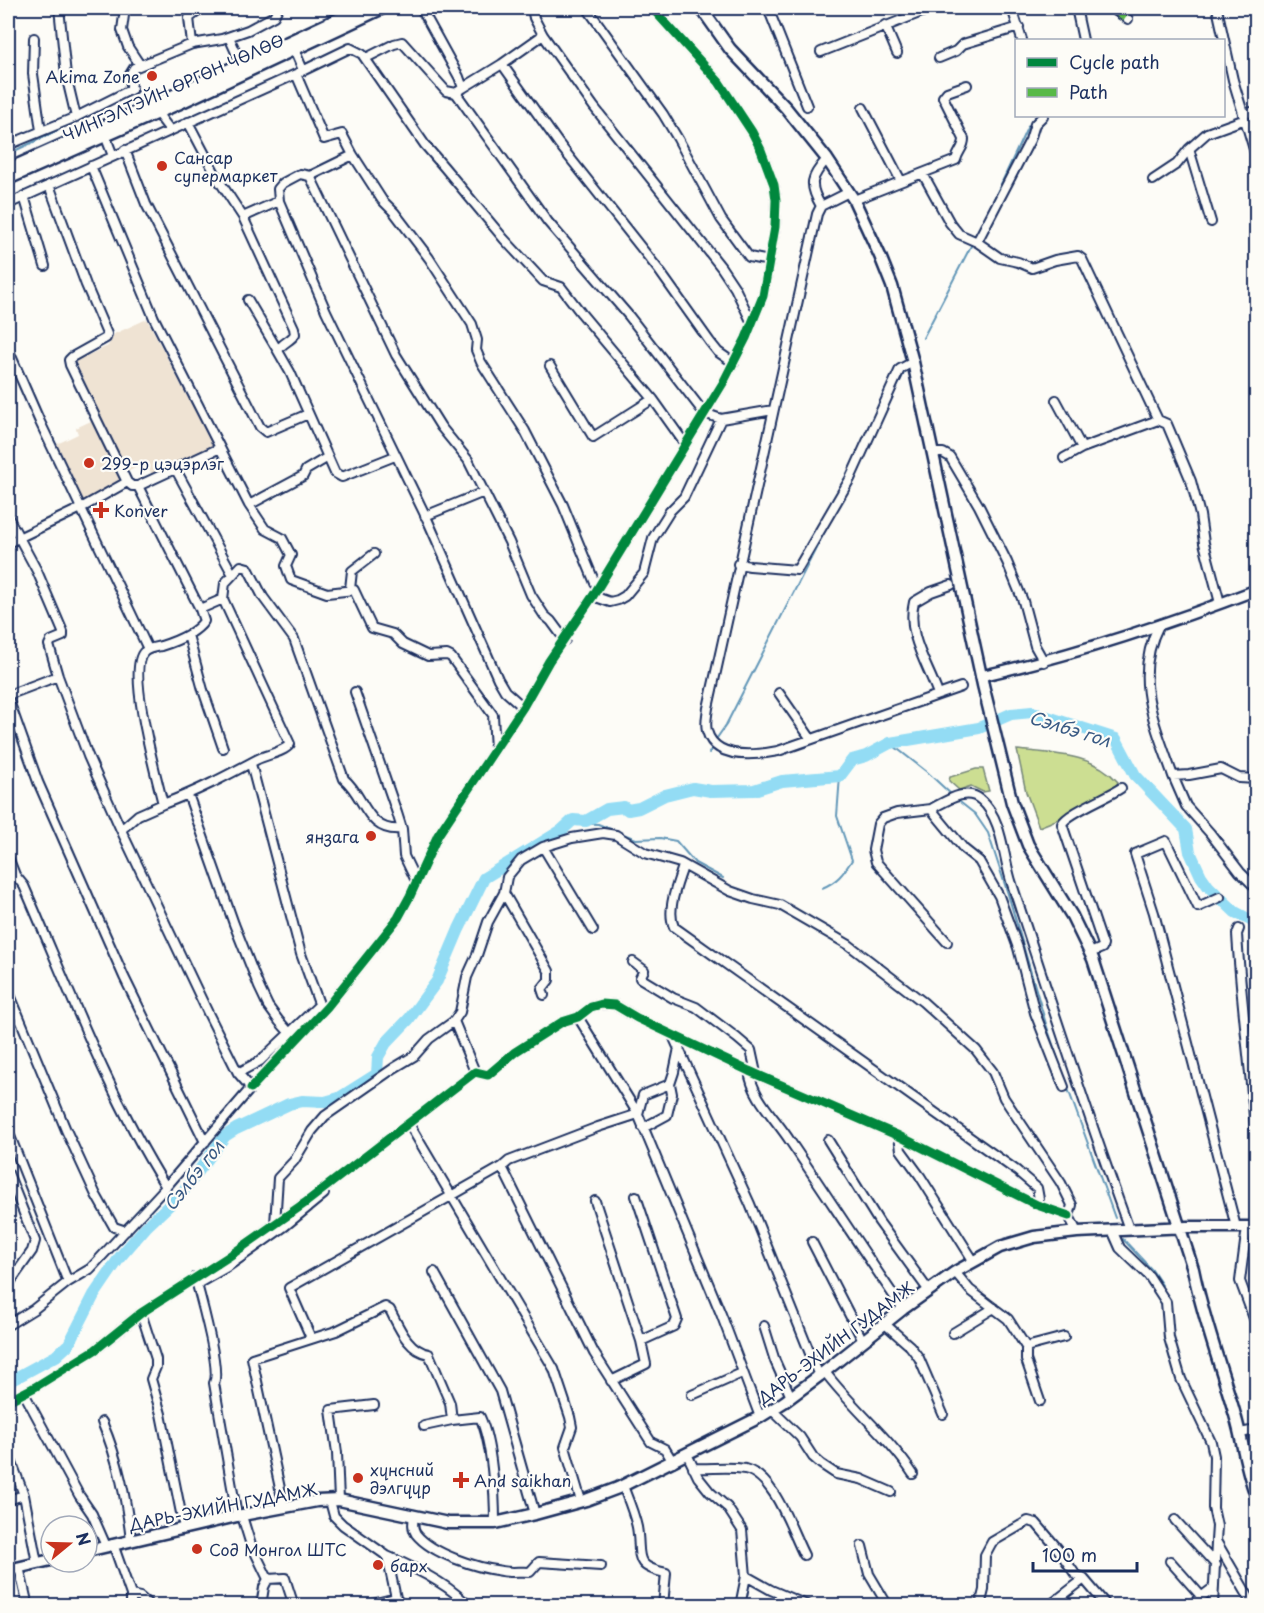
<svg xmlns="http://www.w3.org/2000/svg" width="1264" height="1613" viewBox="0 0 1264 1613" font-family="'Playpen Sans',sans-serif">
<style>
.built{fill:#efe3d3}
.green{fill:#ccde92;stroke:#748678;stroke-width:1.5}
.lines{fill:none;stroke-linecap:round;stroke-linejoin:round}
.stream{stroke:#6397b8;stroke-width:2}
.river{stroke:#93dcf4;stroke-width:12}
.minor-casing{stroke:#1b2f5e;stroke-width:12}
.tertiary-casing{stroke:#1b2f5e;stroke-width:14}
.secondary-casing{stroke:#1b2f5e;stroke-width:15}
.minor{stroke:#fdfcf7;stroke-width:8}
.tertiary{stroke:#fdfcf7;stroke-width:9}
.secondary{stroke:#fdfcf7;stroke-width:10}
.quiet{stroke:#58b947;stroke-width:8;stroke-dasharray:15 8;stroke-linecap:butt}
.cycleway-casing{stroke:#fdfcf7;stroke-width:13}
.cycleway{stroke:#00873e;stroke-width:9}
.poi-dot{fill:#c8321e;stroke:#fdfcf7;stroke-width:2}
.labels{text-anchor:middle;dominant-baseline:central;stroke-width:4.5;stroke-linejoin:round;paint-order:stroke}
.poi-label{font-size:16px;fill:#1b2f5e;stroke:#fdfcf7;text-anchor:start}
.street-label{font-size:16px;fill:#1b2f5e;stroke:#fdfcf7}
.water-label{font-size:18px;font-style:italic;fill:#395a84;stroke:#fdfcf7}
</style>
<rect width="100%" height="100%" fill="#fdfcf7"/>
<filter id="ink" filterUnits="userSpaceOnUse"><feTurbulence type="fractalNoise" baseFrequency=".0167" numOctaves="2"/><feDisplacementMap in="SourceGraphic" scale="12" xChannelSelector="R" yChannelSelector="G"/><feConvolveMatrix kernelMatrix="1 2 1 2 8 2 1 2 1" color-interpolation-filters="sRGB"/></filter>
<g filter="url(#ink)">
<!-- built -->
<path class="built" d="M147 319 213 446 152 475 146 463 127 472 75 361 108 346 114 334Z
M91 421 122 481 84 502 57 444 78 434 76 428Z"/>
<!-- green -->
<path class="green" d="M1017 750C1052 754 1093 753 1118 782 1109 801 1059 818 1039 827L1026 792Z
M976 769H983L989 791 983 792 971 786 959 790 949 781 950 777Z"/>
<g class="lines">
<!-- stream -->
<path class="stream" d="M8 154 59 130
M982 225 1027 128 1037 116
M923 338 973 242
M880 421 904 373
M717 738 726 725 829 523
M890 743 927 772 952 795
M709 753 712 748
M956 799 975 814 988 833 1008 894 1046 1024 1064 1077
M562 830 577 823 598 824 636 839 660 838 676 841 695 863 723 878
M822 888C837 882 843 874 852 860L837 816 840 776
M1067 1086 1115 1218
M1123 1239 1152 1270 1162 1285"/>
<!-- river -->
<path class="river" d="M8 1382 56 1356 69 1344 94 1295 120 1257 146 1227 182 1193 225 1136 236 1129 289 1104 302 1101 325 1102 339 1098 377 1074 378 1057 386 1043 409 1019 437 981 459 929 484 878 562 830 573 820 586 821 607 809 624 807 628 810 639 808 665 795 693 788 711 791 754 790 782 781 840 776 852 760 866 756 890 743 979 728 1011 714 1032 712 1116 739 1135 775 1186 829 1190 852 1201 876 1208 886 1235 912 1256 923"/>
<defs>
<path id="minor" d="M59 8 66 75 76 117
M125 8 122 30 128 47 140 65
M421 8 459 77 463 88 456 93 548 222 629 316 704 413 721 419 773 410
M587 8 663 114 678 139 721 219 749 257 769 261
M768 8 807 106
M1012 8 1022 40
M1076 8 1083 40
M1115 8 1116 11 1128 19
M1217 8 1233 80 1256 156
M885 25 897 53
M543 35 594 107 721 267 735 288 751 321
M229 37 243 68
M34 38 33 74 41 131
M192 44 189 18 197 12 195 8
M294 49 303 70
M821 52 932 8
M366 58 394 44 402 42 446 91 456 93
M939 58 956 51 963 44 1019 27
M502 64 559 144 658 269 710 342 718 352 734 363
M296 74 350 48 362 54 425 145 444 167 504 239 543 281 561 287 581 313 653 399 685 444
M463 88 502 64 543 35 534 18 532 8
M863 108 901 181
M157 113 170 130
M1243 114 1256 111
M188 122 218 179 243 217 294 328 295 334C290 342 282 342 278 351L290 372 335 473 342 477 395 456
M105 135 113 156
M8 145 76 117 132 89 129 76 134 68 192 44 222 39 248 30 274 16 278 8
M1189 149 1211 222
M125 150 146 204 260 427 266 432 308 414
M353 155 310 176 300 174 283 183 278 189 279 201 326 311 428 521 498 679 505 691 523 707
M91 166 154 318 249 505 303 476 306 470 328 457
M923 174 950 223 959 234 977 242 1000 258 1018 262 1032 268 1055 260 1078 256 1082 259 1158 420
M310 176 396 355 441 427 468 460 509 542 531 595 544 615 551 621 565 640
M1153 180 1177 164 1189 149 1207 133 1240 121H1245
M49 185 86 285 107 334 106 338 72 357 69 360 70 365 127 482 132 486H138L220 448
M849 192 821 206 817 214 708 708C707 715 705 724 707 731 715 761 757 755 778 751L961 687
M24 196 45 266
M854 200 956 160C958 151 964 148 964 139L943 97 947 92 967 85
M8 204 296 74 324 139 342 134 353 155 382 200 394 212 429 258 472 324 477 340 476 350 481 362 525 431 563 505 597 588
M821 206C808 184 811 177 827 159
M243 217 279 201
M977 242 1030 140 1035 124 1043 116
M248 300 278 351
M8 349 40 422 148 649
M550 366 593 437 653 399
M1056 400 1082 448
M933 453H943L950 457 979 506 1007 562 1023 601 1035 646 1044 662
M1064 458 1082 448 1158 420 1167 424 1191 481 1200 515 1204 543 1220 603
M175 468 232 573
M138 486 200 609 223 599
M249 505 265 529 282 538 291 555 286 566 291 580 327 593 354 590 372 628 393 634 403 644 428 656 447 655 451 657 493 715 495 749
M425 516 484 492
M8 517 37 571 63 632V636L51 641 49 645 58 676 88 756 121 830 208 1013 238 1073 251 1088 166 1187 90 1269 68 1282 34 1309 8 1325
M8 543 81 508 127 482
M738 564 750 566 797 570 850 479 900 369 913 362
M350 589 352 571 374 554
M593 596 610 602 618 600 625 596 644 573 653 538 670 511 684 497 721 419
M1159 625C1132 678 1155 724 1173 776L1189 775 1221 769 1239 778 1256 779
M188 635 203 690 223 748
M355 692 397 813 402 829 404 856 416 881
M779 693 811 739
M938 694C928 665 906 635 914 602L931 592 951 585
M8 695 58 676
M8 698 38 782 124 977 205 1142
M251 764 301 954 322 1012
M1173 776 1186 806 1210 833 1240 872 1256 888
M188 794 234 924 259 987 268 1006 279 1021 296 1040
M163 804C196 792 226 776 256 760 267 754 283 753 290 744L223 599 225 583 241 566 248 568 263 597 294 639 344 779C365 796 366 833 402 829
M931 809C945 802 966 786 981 800 1003 819 1003 858 1012 884 1050 999 1087 1115 1129 1229
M121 830 138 815 163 804C157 779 126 669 144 652 148 648 156 647 161 646 177 641 195 634 204 621L200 609
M8 857 15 875 24 886C68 987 108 1094 166 1187
M683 866C678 883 666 909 674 927L1017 1171 1037 1188 1039 1199 1037 1205
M504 893 549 971V980L542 989 544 995
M1220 897 1198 907 1166 841 1135 854 1154 913 1236 1227
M1239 929 1237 934C1241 1003 1251 1071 1256 1140
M593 930 543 847 572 838 603 833 616 835 645 853 680 863 730 891 753 899 780 905 849 945 923 1002 976 1050 993 1072 1004 1098 1061 1183 1072 1205 1069 1216 1077 1232
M947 942 876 862 873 850 878 824 883 818 897 813 931 809 964 849 979 861 999 896 1018 948 1035 1013 1064 1087
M1090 953 1102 948 1103 945 1062 824C1067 813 1108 797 1121 788
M633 962 644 970 640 978 673 998 696 1007 737 1038 751 1050 756 1073
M8 990 66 1130 96 1195 114 1227 126 1231
M578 1017 638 1114 721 1314 760 1417
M454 1021 460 1012 467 977 477 955 488 922 504 893 507 877 521 860 543 847
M673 1036 750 1204 819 1376
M749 1071C752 1097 776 1119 790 1141 828 1197 865 1254 903 1309
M238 1073 260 1061 319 1005
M251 1088 327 1007 398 918 410 896 438 835 523 707 549 661 593 596 723 383 746 338 763 296 775 227 776 200 774 185 761 150 752 132 719 82 652 8
M409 1124 554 1369 570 1417 572 1427 565 1447 581 1501
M643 1128 667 1115 672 1094 670 1084
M8 1131 68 1282
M899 1136 901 1150 920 1176 973 1260
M828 1140 879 1222 929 1291
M502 1167 594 1353 651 1442 665 1449 673 1462
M8 1173 35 1241 32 1251 8 1285
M636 1196 677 1319 674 1326 641 1341
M595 1201 641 1341 646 1364 611 1381
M275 1224 278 1178 294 1161 312 1131 325 1116 394 1068 414 1056 429 1039 454 1021 475 1072
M1247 1227 1240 1281 1256 1324
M1112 1230 1120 1248 1149 1276 1166 1302 1169 1338 1181 1379 1211 1442 1214 1456 1213 1508 1217 1526 1216 1541 1254 1606
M812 1242 863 1341
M434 1272 500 1391 535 1514
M955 1272 970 1290 1008 1319 1026 1347 1064 1337
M195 1277C200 1295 221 1370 214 1383L237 1516
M197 1284 227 1267 285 1226 324 1194
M141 1313 156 1359V1367L151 1379 161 1414 184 1528
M885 1324 910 1346 919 1358 943 1414
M764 1326 775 1361 791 1397
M953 1333 994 1308
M311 1338 289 1288 502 1167 509 1161 598 1127 638 1114 643 1095 670 1084 674 1072 679 1048
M1026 1347V1360L1040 1401
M825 1372C852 1408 888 1436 913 1474
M24 1393 79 1495 92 1514 106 1546
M692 1395 742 1373
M8 1401 35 1387 95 1350 141 1313 228 1257 305 1203 475 1072 488 1075 515 1052 562 1022 578 1017 591 1007 602 1004 615 1005 637 1018 749 1071 899 1136 1037 1205 1069 1216
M772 1410 800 1437 813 1457 821 1464 836 1474 861 1479 891 1492
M102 1422C119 1461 126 1499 131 1540
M424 1426 452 1420 480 1417C492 1443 495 1493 495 1523
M1240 1433 1256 1430
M687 1454 698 1477 710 1492 727 1507 742 1530 746 1576 740 1606
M12 1463 24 1495 37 1563
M693 1468C710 1469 728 1466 745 1469 775 1476 791 1530 804 1555
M623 1486C628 1499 634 1513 637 1527 642 1555 631 1566 666 1573L663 1606
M8 1500 24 1495
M339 1500 337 1453 331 1410 374 1405
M330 1501 334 1516 343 1525 387 1556 396 1598 402 1606
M284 1507 252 1358 336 1331 385 1307 390 1310C399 1327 408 1351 429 1354L450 1403 452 1420
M242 1516 250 1542 268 1579 264 1587 261 1606
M414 1516C413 1522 412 1528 416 1534 432 1554 477 1568 502 1571 511 1573 521 1571 530 1572L539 1562 601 1566
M1175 1520 1216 1565
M113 1544 131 1595V1606
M862 1546 869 1574 888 1606
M387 1556C413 1567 450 1584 468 1606
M1170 1561 1201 1596
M19 1567 28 1606
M746 1576 771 1590 809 1606
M268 1579 285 1578 294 1606
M131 1595 140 1597 150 1606
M364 1606 396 1598V1601
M980 1606 984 1590 985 1555 992 1542 1028 1521 1036 1523 1058 1549 1075 1574 1084 1579 1107 1606
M1049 1606 1084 1579
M1189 1606 1213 1588
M1213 1606 1216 1543"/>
<path id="tertiary" d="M981 676C1075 655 1167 624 1256 590"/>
<path id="secondary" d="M701 8 730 49 786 108 827 159 854 200 880 256 892 286 913 362 983 685 1012 803 1028 845 1072 916 1093 959 1193 1269C1203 1319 1221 1366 1235 1415 1243 1442 1246 1470 1256 1495
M8 169 174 95 361 8
M8 179 178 104 383 8
M87 1551 237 1516 317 1501 339 1500 448 1523H495L535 1514 586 1500 618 1488 760 1417 784 1402 819 1376 903 1309 955 1272 1000 1247 1034 1237 1077 1232 1187 1227H1256
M8 1570 51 1560"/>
</defs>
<!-- minor casing -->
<use href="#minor" class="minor-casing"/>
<!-- tertiary casing -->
<use href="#tertiary" class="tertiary-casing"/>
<!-- secondary casing -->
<use href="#secondary" class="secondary-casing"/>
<!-- minor -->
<use href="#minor" class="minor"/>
<!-- tertiary -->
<use href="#tertiary" class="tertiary"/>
<!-- secondary -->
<use href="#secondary" class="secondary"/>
<!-- quiet -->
<path class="quiet" d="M1115 8 1116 11 1128 19"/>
<defs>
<path id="cycleway" d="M251 1088 327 1007 398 918 410 896 438 835 523 707 549 661 593 596 723 383 746 338 763 296 775 227 776 200 774 185 761 150 752 132 719 82 652 8
M8 1401 35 1387 95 1350 141 1313 228 1257 305 1203 475 1072 488 1075 515 1052 562 1022 578 1017 591 1007 602 1004 615 1005 637 1018 749 1071 899 1136 1037 1205 1069 1216"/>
</defs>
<!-- cycleway casing -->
<use href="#cycleway" class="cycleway-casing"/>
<!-- cycleway -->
<use href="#cycleway" class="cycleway"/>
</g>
</g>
<!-- markers -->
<g class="poi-dot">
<circle cx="152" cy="76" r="6"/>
<circle cx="162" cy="166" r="6"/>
<circle cx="89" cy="463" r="6"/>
<path d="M98 501h6v6h6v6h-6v6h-6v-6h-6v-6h6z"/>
<circle cx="371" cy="836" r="6"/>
<circle cx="358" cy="1478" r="6"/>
<path d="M458 1471h6v6h6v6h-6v6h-6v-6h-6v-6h6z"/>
<circle cx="197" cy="1549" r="6"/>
<circle cx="378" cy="1565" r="6"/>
</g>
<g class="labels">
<!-- poi labels -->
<g class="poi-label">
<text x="140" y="76" text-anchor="end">Akima Zone</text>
<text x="174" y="157">Сансар<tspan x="174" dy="18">супермаркет</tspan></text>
<text x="101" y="463">299-р цэцэрлэг</text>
<text x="114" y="510">Konver</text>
<text x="359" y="836" text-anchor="end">янзага</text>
<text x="370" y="1469">хүнсний<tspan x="370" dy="18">дэлгүүр</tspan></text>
<text x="474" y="1480">And saikhan</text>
<text x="209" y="1549">Сод Монгол ШТС</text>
<text x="390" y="1565">барх</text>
</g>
<!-- street labels -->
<g class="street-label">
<text transform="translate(173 87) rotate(-24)">ЧИНГЭЛТЭЙН ӨРГӨН ЧӨЛӨӨ</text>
<text transform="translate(835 1342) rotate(-37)">ДАРЬ-ЭХИЙН ГУДАМЖ</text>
<text transform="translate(223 1506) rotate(-11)">ДАРЬ-ЭХИЙН ГУДАМЖ</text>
</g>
<!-- water labels -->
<g class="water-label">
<text transform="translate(1070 728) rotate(17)">Сэлбэ гол</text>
<text transform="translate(193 1175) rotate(-51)">Сэлбэ гол</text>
</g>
</g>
<!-- margin -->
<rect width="1264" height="1613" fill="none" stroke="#fdfcf7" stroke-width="30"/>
<rect x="15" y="15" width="1234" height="1583" fill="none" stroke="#1b2f5e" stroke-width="2" filter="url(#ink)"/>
<!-- legend -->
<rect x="1015" y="39" width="210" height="78" fill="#fdfcf7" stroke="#a3aaba" stroke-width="1.5"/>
<rect x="1027" y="58" width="30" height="9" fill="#00873e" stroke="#a3aaba" stroke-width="1.5"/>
<text x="1069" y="69" font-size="18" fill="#1b2f5e">Cycle path</text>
<rect x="1027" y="88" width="30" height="9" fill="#58b947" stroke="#a3aaba" stroke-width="1.5"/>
<text x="1069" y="99" font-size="18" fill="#1b2f5e">Path</text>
<!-- north arrow -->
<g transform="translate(69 1544) rotate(71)"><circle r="28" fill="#fdfcf7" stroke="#a3aaba" stroke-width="1.5"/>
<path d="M0-4.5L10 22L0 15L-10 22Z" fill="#c8321e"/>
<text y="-9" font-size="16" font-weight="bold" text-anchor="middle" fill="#1b2f5e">N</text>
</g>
<!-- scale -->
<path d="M1033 1562v9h104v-9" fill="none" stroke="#1b2f5e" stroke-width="3"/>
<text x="1042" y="1562" font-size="18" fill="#1b2f5e" stroke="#fdfcf7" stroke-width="4.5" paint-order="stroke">100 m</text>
</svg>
